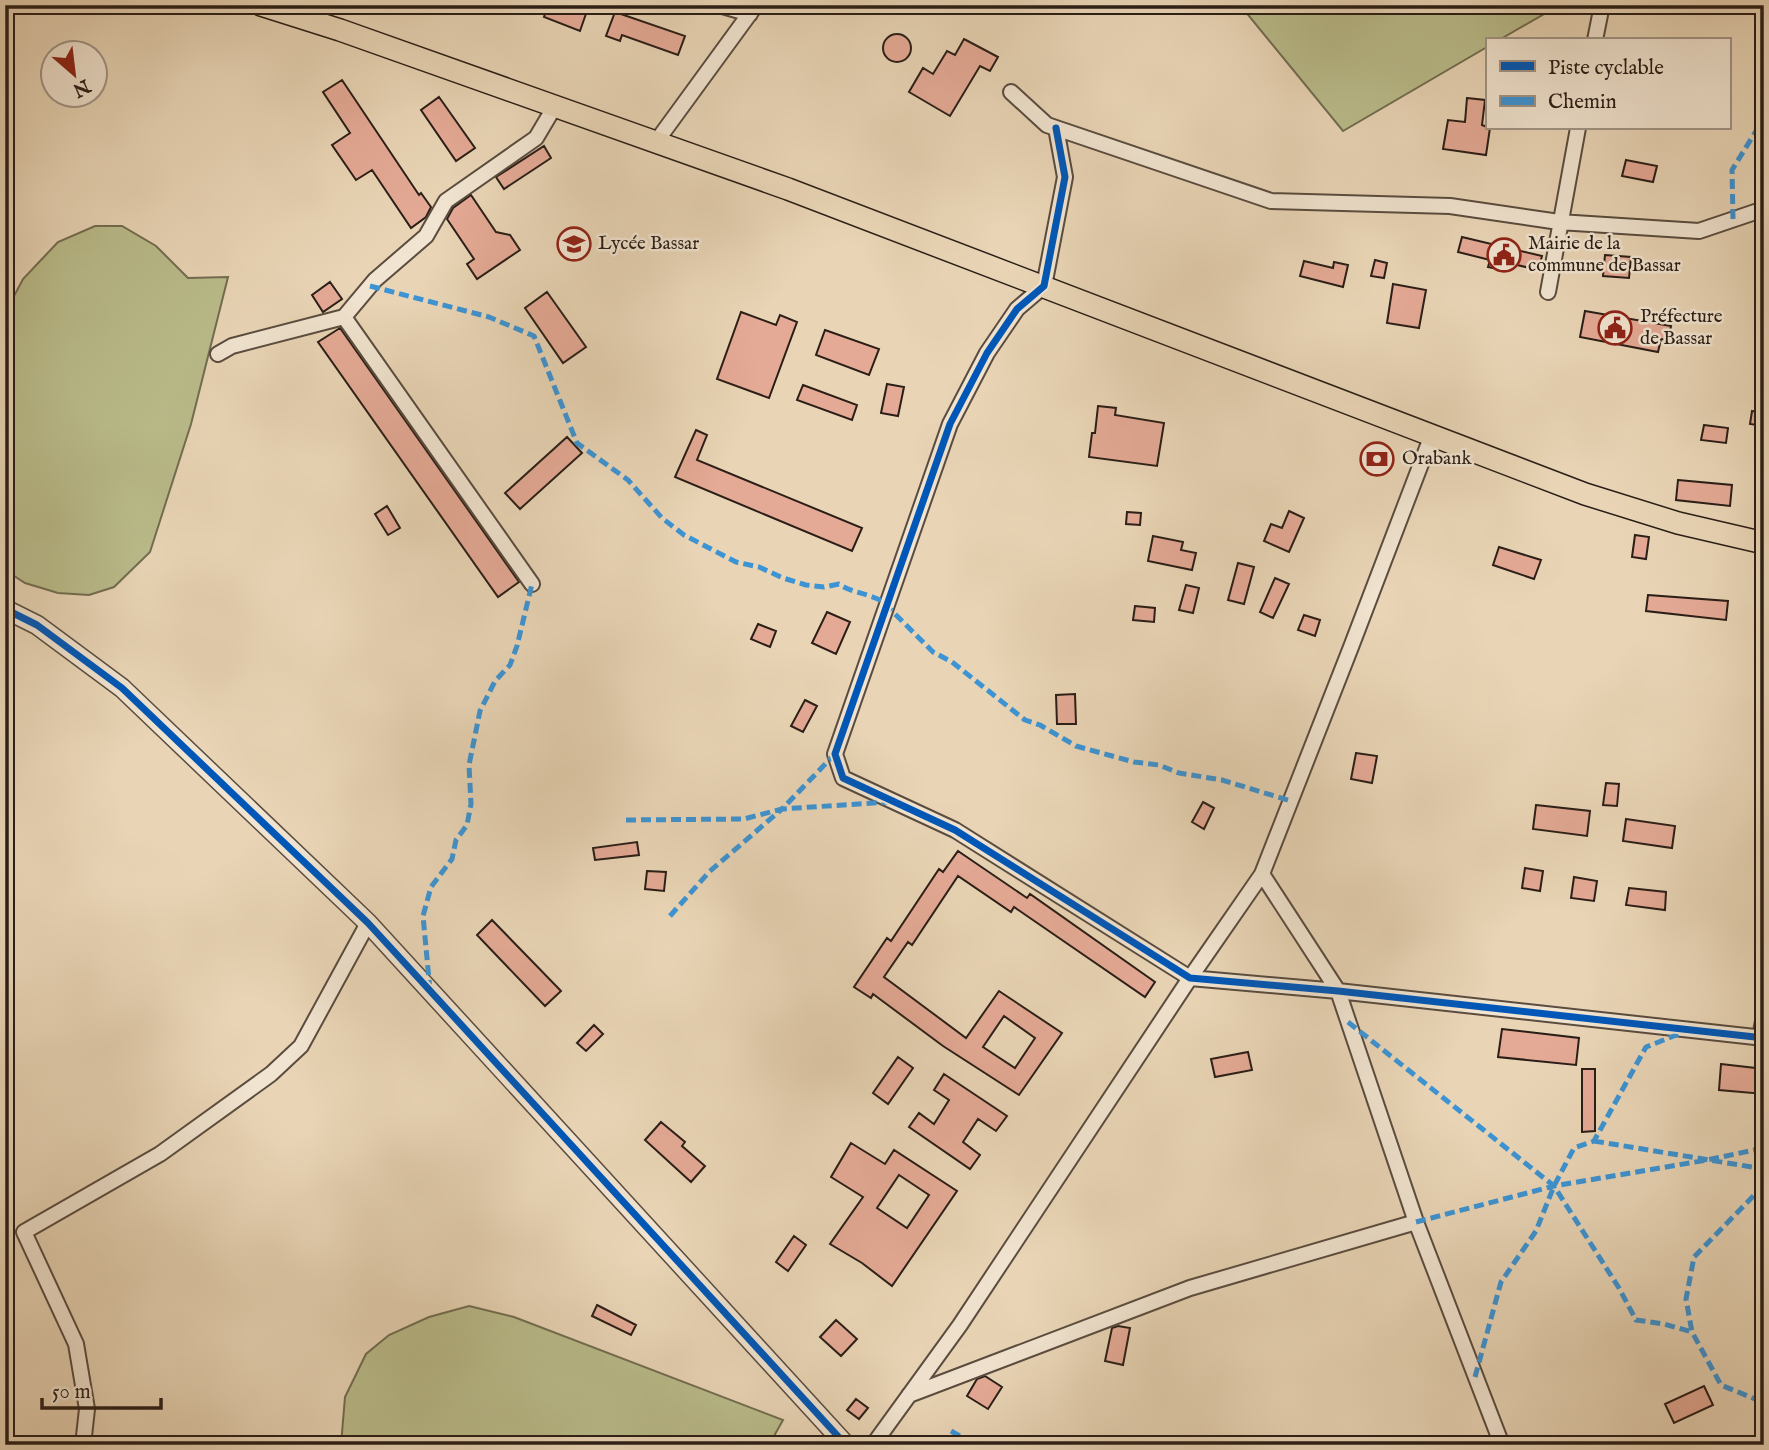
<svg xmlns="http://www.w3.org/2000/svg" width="1769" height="1450" viewBox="0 0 1769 1450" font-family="'IM FELL English',serif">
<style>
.green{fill:#babc8b;stroke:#726d51;stroke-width:2}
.building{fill:#e5aa96;stroke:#2a1e17;stroke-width:2;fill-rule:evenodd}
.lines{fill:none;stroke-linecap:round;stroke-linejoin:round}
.minor-casing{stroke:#5a4c3f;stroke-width:18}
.tertiary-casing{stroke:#5a4c3f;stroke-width:21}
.primary-casing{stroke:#2a1e17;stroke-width:24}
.minor{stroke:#f1e4d0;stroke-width:14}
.tertiary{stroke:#f1e4d0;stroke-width:18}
.primary{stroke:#e9d5b6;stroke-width:21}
.quiet{stroke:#3c94d4;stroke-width:5;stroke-dasharray:10 5;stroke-linecap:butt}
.cycleway-casing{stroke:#f1e4d0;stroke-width:11}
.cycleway{stroke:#0057b8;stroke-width:7}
.labels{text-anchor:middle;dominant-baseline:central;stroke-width:5;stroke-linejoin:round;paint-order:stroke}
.poi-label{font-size:19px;fill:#2a1e17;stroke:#f1e4d0;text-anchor:start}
</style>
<rect width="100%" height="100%" fill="#e9d5b6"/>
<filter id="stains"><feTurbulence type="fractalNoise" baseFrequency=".00286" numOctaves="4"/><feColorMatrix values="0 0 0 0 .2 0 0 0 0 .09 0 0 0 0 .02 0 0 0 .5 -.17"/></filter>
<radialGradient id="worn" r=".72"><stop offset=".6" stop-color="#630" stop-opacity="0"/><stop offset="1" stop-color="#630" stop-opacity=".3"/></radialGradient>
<!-- green -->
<path class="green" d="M1240 5H1546L1544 14 1499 40H1487V47L1343 131Z
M95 226H122L156 246 188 278 228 277 191 424 150 552 114 587 89 595 58 593 25 583 5 570V313L23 279 58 242Z
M469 1306 514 1317 783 1420 769 1445H341L345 1397 366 1354 389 1335 429 1317Z"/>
<!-- building -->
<path class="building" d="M548 5H589L580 31 544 17Z
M615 12 685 36 678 55 622 35 620 41 606 36Z
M883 48a14 14 0 1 1 28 0a14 14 0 1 1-28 0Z
M964 39 998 57 990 71 980 66 950 116 909 92 923 68 933 74 947 51 955 55Z
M342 80 419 195 421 193 431 207 426 217 411 228 372 170 356 180 332 145 350 133 323 92Z
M439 97 475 148 456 161 421 110Z
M1467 98 1485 100 1482 125 1490 128 1486 155 1443 149 1448 120 1465 122Z
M544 146 551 158 504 189 496 177Z
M1626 160 1657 166 1653 182 1622 176Z
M471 195 496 232 510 235 520 250 477 279 467 264 474 259 447 219 453 208Z
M1462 237 1542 256 1538 270 1509 263 1507 271 1488 267 1490 260 1458 252Z
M1605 255 1631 257 1629 278 1603 276Z
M1375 260 1387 263 1384 278 1371 276Z
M1304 261 1333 268 1334 262 1348 265 1343 287 1300 276Z
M330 282 342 299 323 312 312 295Z
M1393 284 1426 290 1419 328 1387 323Z
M547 292 586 347 563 363 525 308Z
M1585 311 1671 326 1668 340 1661 339 1658 352 1580 337Z
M741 312 776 325 780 315 797 322 769 398 717 379Z
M340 328 519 582 498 597 318 342Z
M825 330 879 349 869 375 816 355Z
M887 384 904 387 898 416 881 413Z
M803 385 857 405 852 420 797 400Z
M1098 406 1116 408 1115 415 1164 423 1157 466 1089 457 1092 433H1095Z
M1752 411 1764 413V426L1750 424Z
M1704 425 1728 428 1726 443 1701 440Z
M696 430 707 435 697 460 862 528 852 551 675 477Z
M567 437 582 453 520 509 505 493Z
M1678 480 1732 485 1730 506 1676 500Z
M387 506 400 528 388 535 375 514Z
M1289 511 1304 518 1289 552 1264 541 1271 524 1282 528Z
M1127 512 1141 513 1140 525 1126 524Z
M1635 535 1649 537 1646 559 1632 557Z
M1153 536 1183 542 1181 550 1196 553 1192 570 1148 561Z
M1499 547 1541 560 1534 579 1493 565Z
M1238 563 1254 567 1244 604 1228 600Z
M1275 578 1289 584 1273 618 1260 612Z
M1186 585 1199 588 1193 613 1179 610Z
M1648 595 1728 601 1726 620 1646 611Z
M1135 606 1155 608 1154 622 1133 620Z
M827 612 850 622 836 654 812 643Z
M1304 615 1320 620 1315 636 1298 630Z
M758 624 776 631 770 647 751 639Z
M1075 694 1076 724H1057L1056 695Z
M805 700 817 706 803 732 791 726Z
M1356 753 1377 756 1372 783 1351 779Z
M1606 783 1619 784 1617 806 1603 805Z
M1203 802 1214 808 1204 829 1192 822Z
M1536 805 1590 811 1587 836 1533 829Z
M1626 819 1675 826 1672 848 1623 841Z
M637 842 639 855 595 860 593 848Z
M958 851 1027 898 1030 894 1155 982 1145 997 1014 907 1011 912 958 876 912 945 908 942 884 977 966 1038 999 991 1062 1033 1019 1095 943 1046 873 994 871 998 854 987 887 938 891 941 939 869 943 872ZM1004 1016 1035 1038 1015 1068 983 1047Z
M1525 868 1543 871 1540 891 1522 888Z
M647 871 666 872 664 891 645 889Z
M1574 877 1597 881 1594 901 1571 898Z
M1629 888 1666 892 1665 910 1626 905Z
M492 920 561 991 545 1006 477 935Z
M594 1025 603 1034 586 1051 577 1043Z
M1502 1029 1579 1038 1576 1065 1498 1057Z
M1248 1052 1252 1070 1215 1077 1211 1059Z
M898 1057 913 1068 888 1104 873 1093Z
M1721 1064 1764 1069V1094L1719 1090Z
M1582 1069H1595V1131L1582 1132Z
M944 1074 1007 1116 996 1131 978 1119 963 1142 980 1155 970 1169 909 1127 919 1113 934 1124 949 1100 934 1090Z
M661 1122 685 1142 682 1146 705 1166 691 1182 645 1140Z
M851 1143 885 1164 894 1150 957 1191 892 1286 862 1263 830 1244 863 1197 831 1177ZM899 1175 929 1195 907 1228 877 1208Z
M794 1236 806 1245 788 1271 776 1262Z
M597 1305 636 1325 631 1335 592 1316Z
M836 1320 857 1339 841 1356 820 1337Z
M1118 1326 1130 1328 1123 1365 1105 1361 1112 1328Z
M985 1376 1002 1387 988 1409 967 1396 977 1379Z
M1704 1386 1713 1405 1674 1423 1665 1404Z
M856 1399 868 1408 859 1419 847 1410Z"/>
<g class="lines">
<defs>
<path id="minor" d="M719 5 750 14
M1595 40 1602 5
M1011 92 1047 125 1271 201 1450 206 1559 222 1699 231 1764 209
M1056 128 1065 177 1044 286 1017 309 987 353 950 424 835 754 843 778 955 830 1190 978 1338 991 1764 1038
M656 142 756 5
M1548 292 1578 128
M344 317 532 584
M218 354 232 346 344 317 375 280 426 236 446 201 536 138 555 106
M1262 874 1338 991 1416 1222 1502 1445
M1760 1037 1764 1016
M909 1395 1190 1288 1416 1222
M83 1445 87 1409 76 1344 24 1232 160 1154 271 1074 301 1046 368 923
M873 1445 960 1325 1190 978 1262 874 1351 647 1432 435"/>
<path id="tertiary" d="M5 609 37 625 122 688 368 923 846 1445"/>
<path id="primary" d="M261 5 340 30 788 189 1585 494 1678 523 1764 543"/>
</defs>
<!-- minor casing -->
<use href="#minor" class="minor-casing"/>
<!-- tertiary casing -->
<use href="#tertiary" class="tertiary-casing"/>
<!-- primary casing -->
<use href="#primary" class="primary-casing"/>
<!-- minor -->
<use href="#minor" class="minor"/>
<!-- tertiary -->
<use href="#tertiary" class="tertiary"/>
<!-- primary -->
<use href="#primary" class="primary"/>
<!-- quiet -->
<path class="quiet" d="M263 5V6
M1733 219 1732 170 1764 118
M370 286 489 317 534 336 577 443 628 480 662 518 684 535 736 562 759 567 783 578 806 585 824 587 839 584C852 593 867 593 882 601L933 652 952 662 1025 720 1040 725 1076 746 1134 762 1159 765 1179 773 1222 780 1291 801
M626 820 744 819 782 809 835 754
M670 916 709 872 782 809 888 802
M430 990 423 916 431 887 452 859 456 840 467 825 471 804 469 765 480 711 495 681 510 665 517 646 532 584
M1348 1022 1554 1186 1619 1288 1636 1320 1664 1324 1692 1332
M1594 1141 1764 1169
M1764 1185 1694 1257 1686 1299 1692 1332 1721 1385 1755 1399 1764 1409
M1416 1222 1554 1186 1707 1160 1764 1148
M1475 1377 1501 1282 1536 1231 1554 1186 1574 1148 1594 1141 1646 1047 1684 1032
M951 1431 976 1445"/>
<defs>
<path id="cycleway" d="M1056 128 1065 177 1044 286 1017 309 987 353 950 424 835 754 843 778 955 830 1190 978 1338 991 1764 1038
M5 609 37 625 122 688 368 923 846 1445"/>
</defs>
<!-- cycleway casing -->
<use href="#cycleway" class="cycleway-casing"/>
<!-- cycleway -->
<use href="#cycleway" class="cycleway"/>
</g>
<!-- icons -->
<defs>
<symbol id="school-ring" viewBox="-11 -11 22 22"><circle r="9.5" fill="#f1e4d0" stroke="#8f2418" stroke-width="1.5"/><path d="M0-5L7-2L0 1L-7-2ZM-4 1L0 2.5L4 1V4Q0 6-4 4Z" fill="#8f2418"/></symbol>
<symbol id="civic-ring" viewBox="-11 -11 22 22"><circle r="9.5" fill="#f1e4d0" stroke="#8f2418" stroke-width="1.5"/><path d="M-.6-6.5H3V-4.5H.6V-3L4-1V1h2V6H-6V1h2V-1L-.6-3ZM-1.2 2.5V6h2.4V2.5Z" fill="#8f2418"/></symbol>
<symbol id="bank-ring" viewBox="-11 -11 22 22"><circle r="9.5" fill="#f1e4d0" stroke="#8f2418" stroke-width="1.5"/><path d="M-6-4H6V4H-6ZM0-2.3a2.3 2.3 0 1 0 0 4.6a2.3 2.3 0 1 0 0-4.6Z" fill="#8f2418"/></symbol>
</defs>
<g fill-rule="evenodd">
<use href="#school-ring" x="555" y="225" width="38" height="38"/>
<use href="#civic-ring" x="1485" y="236" width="38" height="38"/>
<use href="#civic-ring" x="1596" y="309" width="38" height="38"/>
<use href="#bank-ring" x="1358" y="440" width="38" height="38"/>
</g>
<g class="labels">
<!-- poi labels -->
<g class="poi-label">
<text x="598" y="244">Lycée Bassar</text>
<text x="1528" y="244">Mairie de la<tspan x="1528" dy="22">commune de Bassar</tspan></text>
<text x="1640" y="317">Préfecture<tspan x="1640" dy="22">de Bassar</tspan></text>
<text x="1402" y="459">Orabank</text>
</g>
</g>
<!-- margin -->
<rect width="1769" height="1450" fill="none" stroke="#e9d5b6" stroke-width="28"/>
<rect x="7" y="7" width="1755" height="1436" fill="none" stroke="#2a1e17" stroke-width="3.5"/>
<rect x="14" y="14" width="1741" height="1422" fill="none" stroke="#2a1e17" stroke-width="2"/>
<!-- legend -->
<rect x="1486" y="38" width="245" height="91" fill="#f1e4d0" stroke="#a19586" stroke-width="2"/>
<rect x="1500" y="61" width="35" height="10" fill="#0057b8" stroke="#a19586" stroke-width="2"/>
<text x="1548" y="74" font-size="21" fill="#2a1e17">Piste cyclable</text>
<rect x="1500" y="96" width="35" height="10" fill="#3c94d4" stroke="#a19586" stroke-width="2"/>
<text x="1548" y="108" font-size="21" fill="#2a1e17">Chemin</text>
<!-- north arrow -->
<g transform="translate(74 74) rotate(152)"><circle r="33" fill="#f1e4d0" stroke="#a19586" stroke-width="2"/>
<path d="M0-5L12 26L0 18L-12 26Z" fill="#8f2418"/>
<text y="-10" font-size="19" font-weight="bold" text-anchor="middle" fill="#2a1e17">N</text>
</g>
<!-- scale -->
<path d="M42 1398v10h119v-10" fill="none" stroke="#2a1e17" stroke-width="3.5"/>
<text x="52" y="1398" font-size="21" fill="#2a1e17" stroke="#f1e4d0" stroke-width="5" paint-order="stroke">50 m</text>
<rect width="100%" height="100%" filter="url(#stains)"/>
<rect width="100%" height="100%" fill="url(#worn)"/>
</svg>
